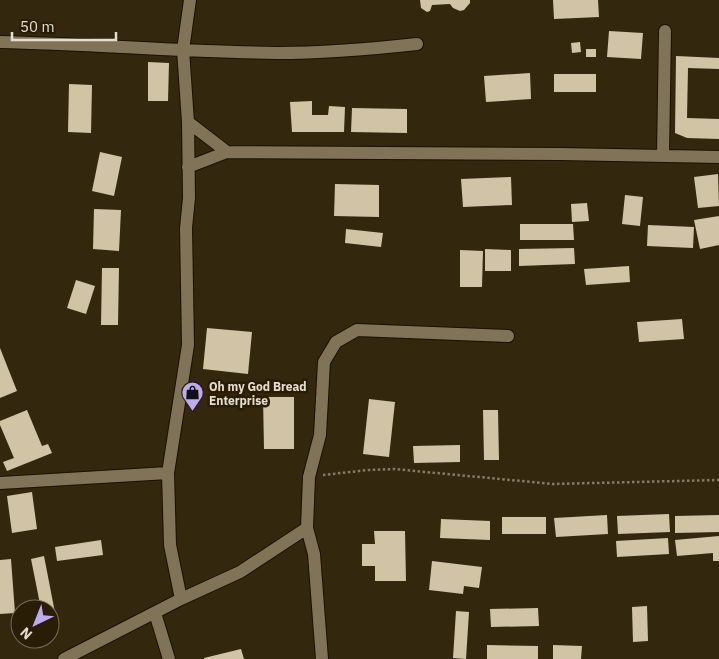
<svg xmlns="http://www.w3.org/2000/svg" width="719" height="659" viewBox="0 0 719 659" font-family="'IBM Plex Sans',sans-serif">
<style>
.building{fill:#d1c3a5}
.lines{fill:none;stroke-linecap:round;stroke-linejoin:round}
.minor-casing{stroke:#1b1000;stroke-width:14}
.path{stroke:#857c67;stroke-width:2.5;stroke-dasharray:2.5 2.5;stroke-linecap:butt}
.minor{stroke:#817358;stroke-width:12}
.labels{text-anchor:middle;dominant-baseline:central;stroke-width:5;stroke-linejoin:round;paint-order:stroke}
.poi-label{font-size:12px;font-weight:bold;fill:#e5ddce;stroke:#291e05;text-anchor:start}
</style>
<rect width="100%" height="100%" fill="#33280e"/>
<!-- building -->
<path class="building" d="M420 0H470V3L464 10 460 11 453 8 450 4 432 5 430 11 427 12 421 8Z
M553 0H598L599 17 554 19Z
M609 31 643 33 641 59 607 57Z
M580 42 581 52 572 53 571 43Z
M586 49H596V57H586Z
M676 56 719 58V69L688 68 687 118 719 119V139L687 138 675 133Z
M148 62 169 63 168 101H148Z
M530 73 531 99 486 102 484 76Z
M554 74H596V92H554Z
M69 84 92 85 91 133 68 132Z
M312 101V115H328L329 106 345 107 344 132H292L290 102Z
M352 108 407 109V133L351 132Z
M100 152 122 157 114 196 92 191Z
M718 174 719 206 698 208 694 177Z
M511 177 512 205 463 207 461 179Z
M335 184 379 185V217L334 216Z
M625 195 643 197 640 226 622 224Z
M587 203 589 221 572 222 571 204Z
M94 209 121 210 119 251 93 249Z
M719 216V245L700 249 694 220Z
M520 224H573L574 240H520Z
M648 225 694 227 693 248 647 246Z
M346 229 383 233 381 247 345 243Z
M574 248 575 264 519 266V249Z
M485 249 511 250V271H485Z
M460 250 483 251 482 287H460Z
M629 266 630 282 586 285 584 269Z
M102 268H119L118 325H101Z
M76 280 95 286 86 314 67 308Z
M682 319 684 339 639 342 637 322Z
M207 328 252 332 248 374 203 369Z
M0 348 17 391 0 398Z
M263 397H294V449H264Z
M369 399 395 402 389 457 363 454Z
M27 410 42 446 48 444 52 453 7 471 3 462 14 458 0 425V421Z
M483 410H498L499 460H484Z
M460 445V462L414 463 413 446Z
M32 492 37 529 12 533 7 496Z
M669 514 670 532 618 534 617 516Z
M607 515 608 534 556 537 554 518Z
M719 515V532L675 533V516Z
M502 517H546V534H502Z
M441 519 490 521V540L440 538Z
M374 531H405L406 581H375V566H362V544H375Z
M719 536V561H713V553L677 556 675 540Z
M668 538 669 554 617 557 616 541Z
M101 540 103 555 57 561 55 547Z
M44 556 57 623 50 624V609H41L31 559Z
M11 559 15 613 0 614V560Z
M432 561 482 567 479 588 464 586 463 594 429 590Z
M647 606 648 641 633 642 632 607Z
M538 608 539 626 491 627 490 609Z
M456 611 469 612 466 659 453 658Z
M487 645 538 646V659H487Z
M553 645 582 646 581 659H553Z
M241 649 244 659H204V658Z"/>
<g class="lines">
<defs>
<path id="minor" d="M0 42C92 44 185 52 277 53 324 53 371 49 417 44
M188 122 227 152
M663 156 665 31
M188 167 227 152 560 154 719 157
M0 483 168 473
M181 599 170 545 168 473 188 345 186 228 189 198 188 122 183 50 190 0
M155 613 169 659
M64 659 181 599 240 572 307 528
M322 659 314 554 307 528 309 477 320 435 324 362 336 342 357 330 508 336"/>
</defs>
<!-- minor casing -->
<use href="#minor" class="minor-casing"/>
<!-- path -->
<path class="path" d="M323 475 368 470 394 469 553 484 719 480"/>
<!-- minor -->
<use href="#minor" class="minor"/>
</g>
<!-- icons -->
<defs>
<symbol id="shop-pin" viewBox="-11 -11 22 30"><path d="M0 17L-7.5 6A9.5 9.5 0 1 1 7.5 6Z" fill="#bcaaf5" stroke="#291e05"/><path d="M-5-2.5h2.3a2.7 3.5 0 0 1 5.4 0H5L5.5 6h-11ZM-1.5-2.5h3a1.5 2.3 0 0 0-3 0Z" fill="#111"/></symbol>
</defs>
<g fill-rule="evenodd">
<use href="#shop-pin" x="180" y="380" width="25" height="34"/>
</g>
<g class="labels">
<!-- poi labels -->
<g class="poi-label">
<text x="209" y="386">Oh my God Bread<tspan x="209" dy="14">Enterprise</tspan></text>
</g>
</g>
<!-- north arrow -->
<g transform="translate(35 624) rotate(223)"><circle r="24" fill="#291e05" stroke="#746a55"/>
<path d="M0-4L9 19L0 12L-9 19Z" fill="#bcaaf5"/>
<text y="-8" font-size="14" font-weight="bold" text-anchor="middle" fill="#e5ddce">N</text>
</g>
<!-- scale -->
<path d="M12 32v8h104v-8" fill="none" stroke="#e5ddce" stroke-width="2.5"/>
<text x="20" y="32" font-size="15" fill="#e5ddce" stroke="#291e05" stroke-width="4" paint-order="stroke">50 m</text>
</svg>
